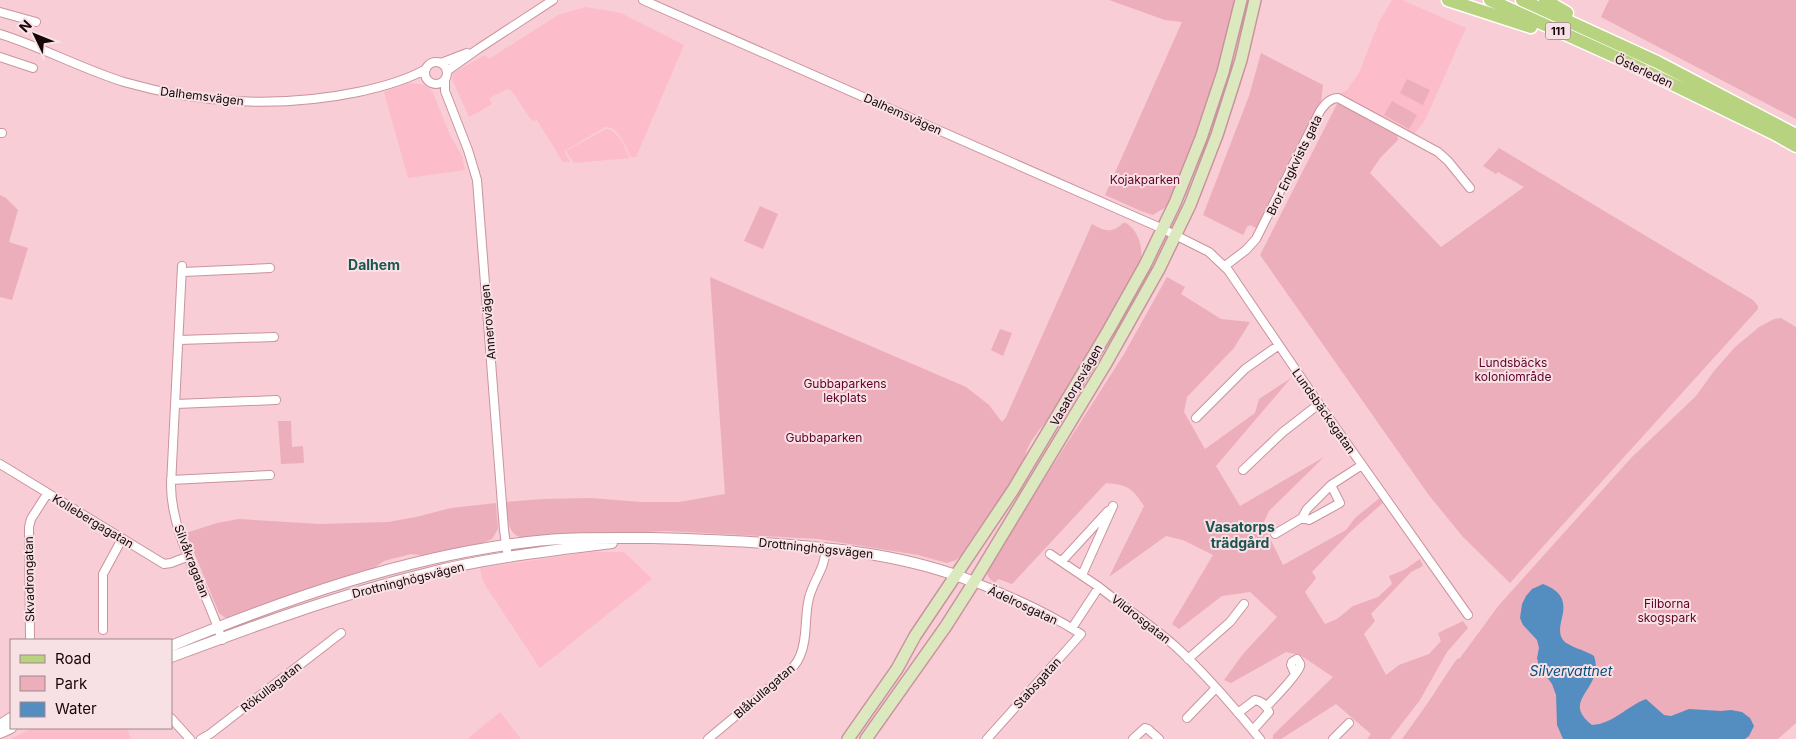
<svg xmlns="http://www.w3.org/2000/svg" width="1796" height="739" viewBox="0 0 1796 739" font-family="Inter,sans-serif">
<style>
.built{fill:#fcbcc9}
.green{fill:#ecaeba}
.water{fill:#548ec0}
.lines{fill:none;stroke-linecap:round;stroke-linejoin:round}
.minor-casing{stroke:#c8949e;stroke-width:10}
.tertiary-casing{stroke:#c8949e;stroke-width:12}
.secondary-casing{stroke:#c8949e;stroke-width:14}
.primary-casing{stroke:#fff;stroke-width:15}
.minor{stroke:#fff;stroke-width:8}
.tertiary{stroke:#fff;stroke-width:10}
.secondary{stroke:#dce9bf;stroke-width:11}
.primary{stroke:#b8d37f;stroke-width:12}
.labels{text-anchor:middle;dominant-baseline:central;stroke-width:4;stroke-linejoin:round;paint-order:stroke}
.shield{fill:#f8e1e5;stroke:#5a484b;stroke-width:1}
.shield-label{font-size:11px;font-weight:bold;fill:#160609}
.street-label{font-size:12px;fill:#160609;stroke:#f8e1e5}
.park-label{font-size:12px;fill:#610028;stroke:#f8e1e5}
.neighbourhood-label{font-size:14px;font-weight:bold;fill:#1b5550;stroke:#f8e1e5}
.water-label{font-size:14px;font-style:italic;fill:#064e7e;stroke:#f8e1e5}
</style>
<rect width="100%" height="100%" fill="#f9cdd5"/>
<!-- built -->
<path class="built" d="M1392 0H1402L1466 28 1425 120 1413 136 1339 94 1347 90 1359 73 1379 22Z
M586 7 621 13 684 45 636 157H631L621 137 612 128 605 127 564 151 570 162H563L537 120 532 121 512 91 507 89 489 98 492 104 469 117 452 79 453 73 485 55 489 59 558 15Z
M410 83 426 85 433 93 450 135 462 156 465 170 408 178 384 92Z
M606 129 611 130 620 138 630 158 574 163 566 151Z
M590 552H624L652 579 540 668 487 588 482 578 480 568Z
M500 712 521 739H467Z
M33 728H127L131 739H10Z"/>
<!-- green -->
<path class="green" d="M1109 0H1236L1224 48 1202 120 1171 198 1166 207 1153 215 1141 211 1105 195 1182 22 1165 20Z
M1609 0H1796V119L1601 17Z
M1261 53 1323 85 1321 103 1258 229 1250 225 1247 227 1243 235 1203 215 1249 96Z
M1407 79 1430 90 1423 105 1400 93Z
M1392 101 1417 115 1409 129 1384 115Z
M1338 102 1397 134 1398 140 1381 157 1370 173 1441 247 1524 187 1498 172 1496 174 1483 166 1499 148 1753 300 1758 306V309L1510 583 1463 537 1428 494 1260 255Z
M0 195 6 198 18 210 9 242 28 248 12 300 0 297Z
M760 206 778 214 763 249 744 241Z
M1123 223H1126C1139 231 1144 249 1140 263 1136 276 1126 289 1120 301 1099 337 1078 375 1055 410 1043 427 1027 440 1024 462L961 555 956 560 947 563 918 555 818 539 666 531 526 538C506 537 508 518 506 502L543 499 591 498 641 502H679L725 494 710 277 966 387 989 405 1002 422 1006 417 1092 224C1103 231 1113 234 1123 223Z
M1167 277 1185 287 1181 294 1221 319 1250 322 1234 348 1187 397 1184 412 1205 449 1255 413 1259 399 1291 378 1216 466 1240 506 1324 457 1269 511 1263 524 1283 565 1346 530 1355 518 1382 496 1385 501 1350 532 1312 572 1316 578 1305 592 1325 624 1337 619 1353 606 1378 597 1392 584 1389 576 1404 570 1420 559 1423 566 1411 572 1371 614 1375 621 1364 634 1386 675 1399 665 1429 654 1441 641 1438 633 1463 621 1468 628 1447 652 1420 700 1390 739H1367L1371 734 1336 704 1281 739H1273V735L1333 677 1300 655 1286 652 1231 683 1224 680 1243 654 1277 617 1250 592 1222 596 1179 629 1172 624 1213 555 1183 540 1166 536 1109 577 1144 506C1132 488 1128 485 1106 483L1012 584 998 579 995 583C989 579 985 574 988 567L1124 354Z
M1781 318 1796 327V723L1778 739H1402L1427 704 1452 666 1457 659 1460 658 1499 605 1632 457 1696 396 1714 371 1735 347 1759 327 1774 319Z
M1000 329 1012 333 1003 356 991 350Z
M278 421H291L292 447 303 446 304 463 281 464Z
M496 503 498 529 492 539 480 544 426 556 411 554 384 561 371 570 334 580 231 619 224 617 219 613 186 533 217 523 239 519 320 524 388 522 416 517 451 508Z"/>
<!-- water -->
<path class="water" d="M1543 584C1582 599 1551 624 1563 640 1567 646 1587 651 1594 656 1605 690 1559 699 1592 725 1613 724 1627 706 1646 699L1664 715 1671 716 1689 709 1721 711 1731 710 1742 712 1750 718 1754 726 1749 736 1745 739H1563L1557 725 1556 695 1552 684 1539 666 1537 658 1539 648 1537 640 1523 625 1520 618 1522 604 1526 596 1532 589Z"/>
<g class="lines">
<defs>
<path id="minor" d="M643 0 1163 229 1209 252 1228 270 1319 404 1468 615
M0 12 36 22
M0 34C42 47 82 69 124 82 200 104 281 108 358 92 382 87 405 81 426 69
M0 57 33 68
M425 73a11 11 0 1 1 22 0a11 11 0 1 1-22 0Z
M441 63 467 53
M447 71 478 49 553 0
M445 79V91L468 150 477 180 504 530 508 558
M0 133H2
M182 266 171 485C171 537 207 590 222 640
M1225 266 1246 250 1256 239 1320 111C1325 104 1330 98 1338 98L1438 152 1448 161 1470 188
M183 272 270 268
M179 340 274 337
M176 404 276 400
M1196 418 1245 369 1279 345
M0 464 164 564 171 563 189 556
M1243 470 1283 432 1319 404
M171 480 270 475
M1302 518 1309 520 1340 503 1331 485
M1275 534 1302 518 1307 509 1331 485 1362 465
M1050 554 1099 587
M1062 561 1108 511
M1082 575 1113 506
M974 582C1011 596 1048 613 1081 634L987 739
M1072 628 1099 587C1124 607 1151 625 1175 646 1206 674 1233 706 1260 739
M103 630V574L122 539
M30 640 29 527 31 519 47 494
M1188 659 1230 622 1244 604
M1266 707C1273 700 1298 674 1300 666 1301 663 1299 662 1297 659L1292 662 1291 665 1295 674
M1238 713 1255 700C1262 701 1266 705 1269 712L1253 730
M171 718 190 739
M1187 718 1216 688
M201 739 210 734 341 633
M708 739 786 674C792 669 797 663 800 656 808 638 804 617 809 598 814 579 825 569 826 548
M1133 739 1145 728 1148 729 1159 739
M1333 739 1349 723"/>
<path id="tertiary" d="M171 646C286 599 404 557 528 542 569 537 611 538 652 538 689 539 726 540 764 543 836 548 907 555 974 582
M171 657C254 626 338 595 424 574 485 558 549 551 612 543
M0 725 11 718
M0 733 11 728"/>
<path id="secondary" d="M848 739 897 669 915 636 1013 490 1108 331 1145 265 1175 203 1201 138 1223 72 1241 0
M866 739 946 626 974 582 1105 365 1159 269 1190 205 1217 135 1241 60 1255 0"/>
<path id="primary" d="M1448 0 1531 27
M1490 0 1627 62 1773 133 1796 146
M1522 0 1657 62 1796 135
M1545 0 1567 13"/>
</defs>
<!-- minor casing -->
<use href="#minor" class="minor-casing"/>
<!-- tertiary casing -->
<use href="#tertiary" class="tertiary-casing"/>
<!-- secondary casing -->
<use href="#secondary" class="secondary-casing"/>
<!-- primary casing -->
<use href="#primary" class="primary-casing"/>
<!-- minor -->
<use href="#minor" class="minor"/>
<!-- tertiary -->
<use href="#tertiary" class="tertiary"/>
<!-- secondary -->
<use href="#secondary" class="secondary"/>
<!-- primary -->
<use href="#primary" class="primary"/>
</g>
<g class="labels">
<!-- shield labels -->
<rect class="shield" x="1545.5" y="22.5" width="25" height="17" rx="4"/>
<g class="shield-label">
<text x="1558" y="31">111</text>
</g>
<!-- street labels -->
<g class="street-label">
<text transform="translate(1644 71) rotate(25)">Österleden</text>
<text transform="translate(202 96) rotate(7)">Dalhemsvägen</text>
<text transform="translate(903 114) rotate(24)">Dalhemsvägen</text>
<text transform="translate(1294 165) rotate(-64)">Bror Engkvists gata</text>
<text transform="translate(488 322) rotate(-95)">Annerovägen</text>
<text transform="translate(1076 385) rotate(-60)">Vasatorpsvägen</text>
<text transform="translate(1324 411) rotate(55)">Lundsbäcksgatan</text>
<text transform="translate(93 521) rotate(31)">Kollebergagatan</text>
<text transform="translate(816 548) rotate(6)">Drottninghögsvägen</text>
<text transform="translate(192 561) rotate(69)">Silvåkragatan</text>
<text transform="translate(29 579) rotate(-91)">Skvadrongatan</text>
<text transform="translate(408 580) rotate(-14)">Drottninghögsvägen</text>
<text transform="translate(1023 605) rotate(25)">Ädelrosgatan</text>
<text transform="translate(1141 619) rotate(38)">Vildrosgatan</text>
<text transform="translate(1037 683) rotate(-48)">Stabsgatan</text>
<text transform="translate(271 687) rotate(-38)">Rökullagatan</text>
<text transform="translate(764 691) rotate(-41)">Blåkullagatan</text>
</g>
<!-- park labels -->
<g class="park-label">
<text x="1145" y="179">Kojakparken</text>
<text x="1513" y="362">Lundsbäcks<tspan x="1513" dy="14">koloniområde</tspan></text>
<text x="845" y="383">Gubbaparkens<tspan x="845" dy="14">lekplats</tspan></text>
<text x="824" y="437">Gubbaparken</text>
<text x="1667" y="603">Filborna<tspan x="1667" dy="14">skogspark</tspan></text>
</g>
<!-- neighbourhood labels -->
<g class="neighbourhood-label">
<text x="374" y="264">Dalhem</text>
<text x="1240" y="526">Vasatorps<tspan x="1240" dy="16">trädgård</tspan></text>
</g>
<!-- water labels -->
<g class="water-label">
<text x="1571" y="670">Silvervattnet</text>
</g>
</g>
<!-- legend -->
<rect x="10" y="639" width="162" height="90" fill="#f8e1e5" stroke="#9e898d"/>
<rect x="20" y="655" width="25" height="8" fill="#b8d37f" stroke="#9e898d"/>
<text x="55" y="664" font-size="15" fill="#160609">Road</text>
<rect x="20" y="676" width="25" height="15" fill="#ecaeba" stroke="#9e898d"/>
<text x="55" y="689" font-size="15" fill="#160609">Park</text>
<rect x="20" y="702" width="25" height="15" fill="#548ec0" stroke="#9e898d"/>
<text x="55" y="714" font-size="15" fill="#160609">Water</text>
<!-- north arrow -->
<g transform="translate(35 35) rotate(313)" stroke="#f8e1e5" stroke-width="4" paint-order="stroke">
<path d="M0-4L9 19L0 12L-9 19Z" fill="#160609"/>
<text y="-8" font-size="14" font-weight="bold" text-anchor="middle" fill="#160609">N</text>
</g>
</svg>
